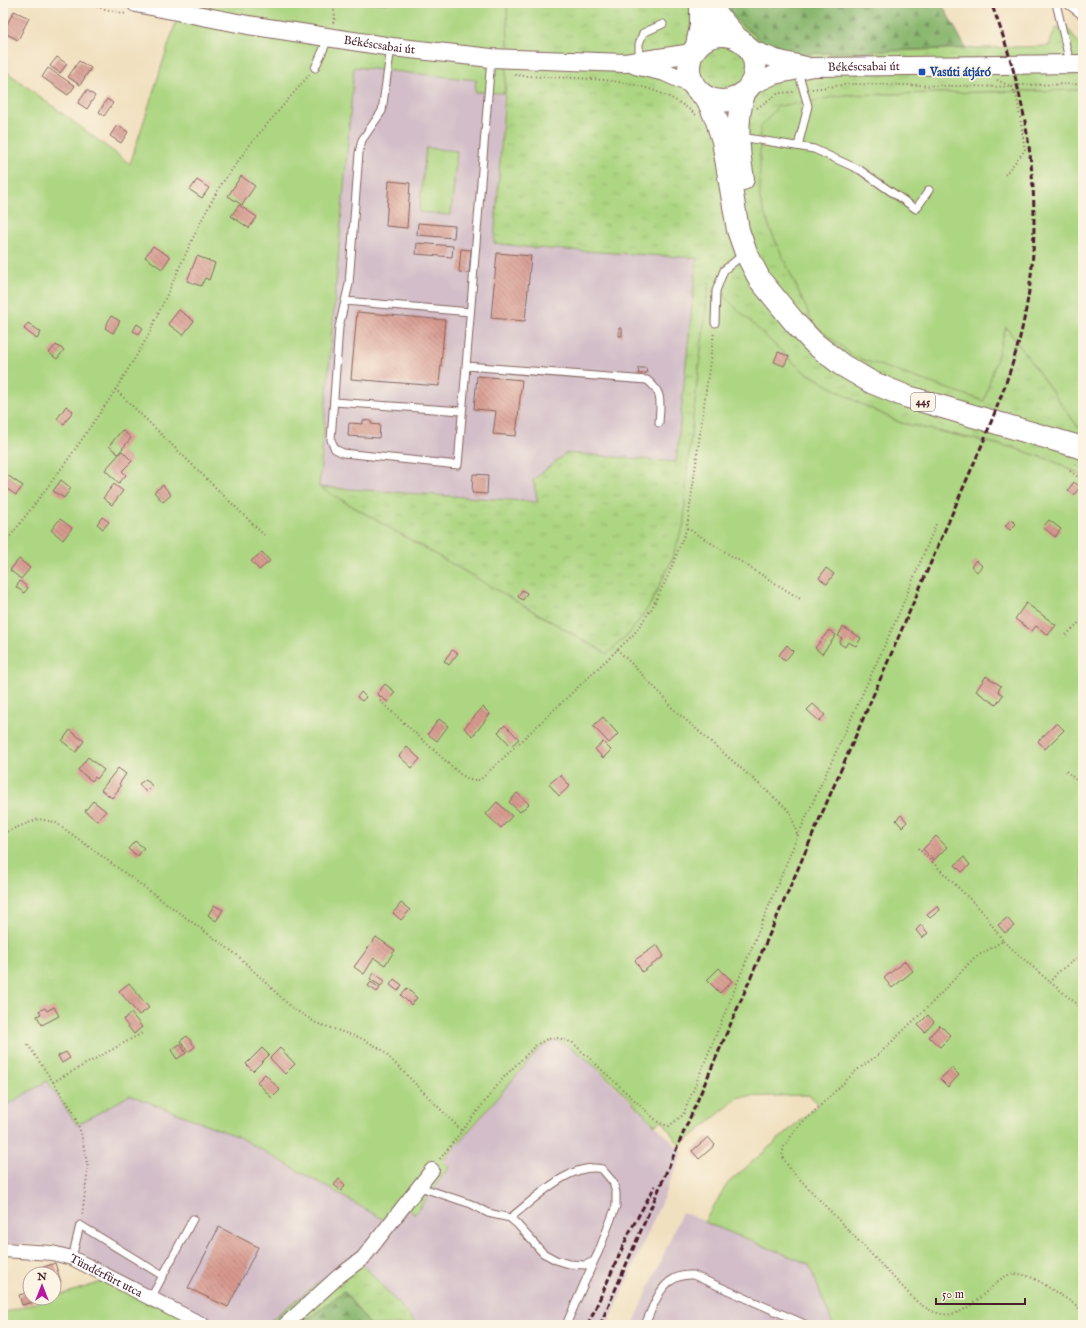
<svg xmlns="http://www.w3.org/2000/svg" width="1086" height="1328" viewBox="0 0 1086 1328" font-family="'IM FELL English',serif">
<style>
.industrial{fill:#d2bdc8}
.grass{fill:url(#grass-tufts);stroke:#7c7a56}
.forest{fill:url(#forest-firs);stroke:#6a6b4e}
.garden{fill:#add682;stroke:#7c7a56}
.building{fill:url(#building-back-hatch)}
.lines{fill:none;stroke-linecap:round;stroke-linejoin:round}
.service-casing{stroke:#84635f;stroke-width:9}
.minor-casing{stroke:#84635f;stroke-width:16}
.tertiary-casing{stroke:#84635f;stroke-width:20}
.primary-casing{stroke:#84635f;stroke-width:24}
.path{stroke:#84635f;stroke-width:2;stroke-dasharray:1 3;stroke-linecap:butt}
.service{stroke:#fff;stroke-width:7}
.minor{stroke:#fff;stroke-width:14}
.tertiary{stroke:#fff;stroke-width:18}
.primary{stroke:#fff;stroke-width:22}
.rail{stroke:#4a1f2b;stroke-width:3;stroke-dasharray:6 3;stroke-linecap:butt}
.transit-dot{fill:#1a4fb4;stroke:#fcf5e5;stroke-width:1.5}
.labels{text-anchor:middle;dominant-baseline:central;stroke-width:3.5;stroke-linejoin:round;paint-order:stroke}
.shield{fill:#fcf5e5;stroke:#7f5f63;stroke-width:1}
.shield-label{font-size:11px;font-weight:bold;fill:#4a1f2b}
.street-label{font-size:12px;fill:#4a1f2b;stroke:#fcf5e5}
.transit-label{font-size:12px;font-weight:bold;fill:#164399;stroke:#fcf5e5;text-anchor:start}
</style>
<defs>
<pattern id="grass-tufts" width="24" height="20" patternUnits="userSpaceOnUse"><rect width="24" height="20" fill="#add682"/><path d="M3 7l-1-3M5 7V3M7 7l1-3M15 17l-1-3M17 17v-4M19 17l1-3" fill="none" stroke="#96b770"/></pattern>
<pattern id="forest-firs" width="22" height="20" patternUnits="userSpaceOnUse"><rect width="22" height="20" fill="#8ab770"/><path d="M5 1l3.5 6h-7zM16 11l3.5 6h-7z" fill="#73945c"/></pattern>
<pattern id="building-back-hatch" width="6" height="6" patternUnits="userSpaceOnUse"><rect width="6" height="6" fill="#d79a8f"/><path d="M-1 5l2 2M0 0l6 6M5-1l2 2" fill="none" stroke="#b07d75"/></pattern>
</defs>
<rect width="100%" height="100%" fill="#fcf5e5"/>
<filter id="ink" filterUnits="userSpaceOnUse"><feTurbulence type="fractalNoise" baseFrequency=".025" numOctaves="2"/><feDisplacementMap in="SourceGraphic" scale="8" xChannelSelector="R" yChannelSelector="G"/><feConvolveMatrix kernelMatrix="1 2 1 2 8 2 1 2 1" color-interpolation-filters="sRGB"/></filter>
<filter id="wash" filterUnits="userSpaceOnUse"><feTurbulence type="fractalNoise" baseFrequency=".012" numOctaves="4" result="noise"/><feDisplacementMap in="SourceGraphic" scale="16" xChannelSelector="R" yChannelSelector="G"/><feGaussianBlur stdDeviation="0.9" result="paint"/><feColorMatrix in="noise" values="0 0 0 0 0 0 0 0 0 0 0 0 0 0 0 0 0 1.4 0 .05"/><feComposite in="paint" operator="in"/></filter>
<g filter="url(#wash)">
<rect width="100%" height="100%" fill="#f1e0bf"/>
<!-- industrial -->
<path class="industrial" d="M354 67 476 80V92L504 93 494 243 533 248 697 258 676 462 566 453 538 502 319 487Z
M554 1041 567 1044 583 1056 683 1152 608 1325H417L369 1271 352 1256 265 1325H213L55 1245 3 1244V1107L47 1081 77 1125 130 1094 239 1137 408 1208 415 1214 449 1167 443 1162 538 1050Z
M682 1212 809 1264 833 1325H633Z"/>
<!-- grass -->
<path class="grass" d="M507 3H723L741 25 754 34 767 47 790 54 1049 46 1055 29 1066 26 1080 45H1083V90L844 95 814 101 760 200 771 231 814 324 1006 327 1078 427 1083 429V476L1053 461 1014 448 901 423 857 402 800 369 709 283 687 470 684 524 670 564 650 605 630 633 607 654 319 487 538 502 533 480 566 453 676 462 697 258 533 248 494 243 508 51Z
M352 1256 369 1271 417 1325H370L344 1291 300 1325H265Z"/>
<!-- forest -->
<path class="forest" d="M723 3H941L966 48 790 54 767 47 754 34 741 25Z
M344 1291 370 1325H300Z"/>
<!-- garden -->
<path class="garden" d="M182 3H507L508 51 504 93 475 92 476 80 354 67 319 487 607 654 630 633 650 605 670 564 684 524 687 470 709 282 800 369 857 402 901 423 1014 448 1053 461 1083 476V1325H833L809 1264 704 1222 728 1183 819 1104 809 1095 739 1097 680 1146 662 1120 655 1125C639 1109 573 1039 554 1041 549 1042 542 1047 538 1050L443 1161 449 1167 415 1214 408 1208 395 1226 239 1137 130 1095 77 1125 47 1081 3 1107V69L130 164Z
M1083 90V429L1078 427 1006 327 984 401 855 357 814 325 771 231 760 200V128L778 106 814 101 844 95Z
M426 148 457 151 451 215 419 212Z
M118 1277 213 1325H3V1313Z"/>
<g id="blocks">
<!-- building -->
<path class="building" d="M14 11 29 18 18 40 3 32Z
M57 57 67 64 60 73 50 66Z
M79 61 91 68 80 85 68 77Z
M48 68 75 86 68 95 42 77Z
M87 90 95 96 87 109 78 103Z
M107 99 113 103 104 116 99 112Z
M117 125 128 132 121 143 110 136Z
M241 176 255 186 242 205 228 196Z
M197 180 209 188 202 198 190 190Z
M389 181 410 183 407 228 386 226Z
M239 205 257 217 249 228 231 216Z
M418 223 455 226 454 238 417 235Z
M417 243 453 246 452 257 416 254Z
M153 246 170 257 162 269 145 257Z
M461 249 471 250 469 273 459 272Z
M497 253 531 256 525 321 491 318Z
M197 256 215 263 209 280 205 278 201 286 187 281Z
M179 310 194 321 183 335 168 324Z
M357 312 445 320 439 386 351 379Z
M111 316 120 321 113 333 105 328Z
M28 323 41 332 37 339 24 329Z
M137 324 143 328 139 334 133 331Z
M619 328H622V336H619Z
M56 345 64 350 57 359 49 353Z
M778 352 789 356 784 366 774 362Z
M638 368H646L647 373 639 374Z
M477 376 522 380 516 436 493 434 496 411 474 409Z
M66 406 73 411 64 424 57 419Z
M363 420 371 421V424L380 425 379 438 348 436 349 423 363 424Z
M122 430 131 438 118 454 109 446Z
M122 451 132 461 122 471 126 475 119 483 105 470Z
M473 474 488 475 487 494 472 493Z
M7 475 23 486 16 495 3 486V480Z
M61 480 71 488 64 498 53 491Z
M1074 482 1080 487 1074 495 1068 490Z
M114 484 123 491 112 505 103 498Z
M163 485 171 495 163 502 154 492Z
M102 517 109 522 103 529 97 524Z
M60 519 72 528 63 540 51 530Z
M1011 519 1016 524 1010 530 1005 526Z
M1049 520 1061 529 1055 537 1043 527Z
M262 552 270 561 259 570 251 561Z
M19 559 30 568 21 579 10 570Z
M976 560 982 566 977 572 971 566Z
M826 568 834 574 827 584 819 578Z
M20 581 28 588 24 593 16 587Z
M522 590 527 593 523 600 518 597Z
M1026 603 1056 625 1048 635 1036 626 1032 631 1015 619Z
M843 627 861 638 856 646 848 642 845 647 839 643 842 638 838 636Z
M829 630 836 635 822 654 815 648Z
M787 645 793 651 785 661 779 655Z
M452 650 458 653 449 665 444 661Z
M986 676 1001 686 998 691 1003 695 996 705 976 691Z
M385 684 395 692 388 702 377 694Z
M361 692 366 697 362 701 357 697Z
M813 704 825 715 819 721 807 710Z
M483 707 490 714 473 736 464 728Z
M603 717 618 734 609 743 593 726Z
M439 719 448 726 437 741 428 734Z
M1057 723 1064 730 1045 749 1038 741Z
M505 725 519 739 511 746 498 732Z
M70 730 84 741 76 752 62 741Z
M603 742 611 750 603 758 595 749Z
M407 747 420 759 412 768 399 756Z
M88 757 104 770 97 779 95 777 92 781 78 770Z
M118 768 126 774 119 784 121 786 112 798 101 790Z
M560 775 570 786 559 796 549 784Z
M146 779 152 786 146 792 139 784Z
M517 793 529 804 520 812 509 802Z
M93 801 106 811 97 821 85 811Z
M497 802 512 816 501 828 486 814Z
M901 815 907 822 902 827 896 820Z
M936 836 947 847 934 860 923 849Z
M135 841 144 848 138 856 128 849Z
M964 857 970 865 962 872 955 865Z
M401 903 410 910 401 920 393 913Z
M214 905 223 910 216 921 208 915Z
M938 906 940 910 930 918 927 915Z
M1007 918 1014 926 1005 933 998 925Z
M921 925 928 933 922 938 916 930Z
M376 937 395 950 385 965 374 958 364 974 354 967Z
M657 945 664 956 642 972 635 960Z
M905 961 913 971 892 988 884 978Z
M719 968 732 981 720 993 707 980Z
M374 973 385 981 381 986 370 979Z
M394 979 402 985 398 991 390 985Z
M371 982 380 988 377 992 368 986Z
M129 983 149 1008 139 1015 119 991Z
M407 988 417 998 411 1005 401 995Z
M54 1007 59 1016 42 1025 37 1016 41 1014 39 1011 45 1008 47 1011Z
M131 1013 142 1027 134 1034 123 1020Z
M928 1015 934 1022 925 1032 918 1025Z
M940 1025 951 1036 940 1047 929 1037Z
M187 1036 195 1047 188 1052 180 1041Z
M180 1044 186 1053 177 1059 171 1050Z
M262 1048 269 1055 253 1071 246 1064Z
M280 1048 295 1064 285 1074 270 1058Z
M66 1052 70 1058 62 1063 58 1056Z
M952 1068 959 1075 948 1087 940 1079Z
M265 1074 280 1090 272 1098 257 1082Z
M708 1137 715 1145 699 1159 692 1151Z
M339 1179 345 1185 341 1191 334 1185Z
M219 1227 258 1247 228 1307 188 1288Z
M55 1263 61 1282 54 1284V1274H44L42 1268Z
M30 1292V1298H32L33 1302 22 1305 19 1295Z"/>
</g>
</g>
<g filter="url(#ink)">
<use href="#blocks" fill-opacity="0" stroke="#84635f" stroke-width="1"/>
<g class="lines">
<defs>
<path id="service" d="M1056 3 1070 63
M1066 3 1083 16
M391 47 382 111 362 140 359 153 349 284 339 327 331 440 335 449 343 453 458 465 491 59
M639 61V44L643 33 663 24
M315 68 329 37
M798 71 808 106 798 146
M741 137 814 149 860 170 916 209 929 190
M345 301 470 312
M715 323 716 291 724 270 744 254
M466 366 647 380C664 393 660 403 659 423
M334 402 462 411
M420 1187 471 1204 488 1213 510 1218 517 1224 543 1253 556 1260 569 1264 585 1265 594 1261 598 1253 616 1206V1193L613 1182 602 1169C571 1161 534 1200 510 1218
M72 1258 80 1225 163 1276
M151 1298 193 1219
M566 1325 594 1261
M645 1325C655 1302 662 1273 693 1275L807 1325"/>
<g id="minor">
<path id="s1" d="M3 1250 52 1253 72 1258 203 1325"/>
<path d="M285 1325 339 1276 363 1258 432 1170"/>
</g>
<g id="tertiary">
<path id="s2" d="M136 3 248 25 392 47 491 58 625 63 692 53"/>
<path d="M750 49 776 59 806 66"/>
<path d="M635 65 665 72 693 85"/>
<path id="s3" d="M750 86 774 75 813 67 1083 64"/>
</g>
<path id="primary" d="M710 3 717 15 735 36
M689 68a33 33 0 1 1 66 0a33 33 0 1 1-66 0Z
M697 45 701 26V3
M707 98 717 121 723 141 738 230 746 253 760 280 796 324 815 344 842 365 871 382 905 396 1083 448
M743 179C738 151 735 120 744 94"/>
</defs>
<!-- service casing -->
<use href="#service" class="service-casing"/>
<!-- minor casing -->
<use href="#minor" class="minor-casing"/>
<!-- tertiary casing -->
<use href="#tertiary" class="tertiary-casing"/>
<!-- primary casing -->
<use href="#primary" class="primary-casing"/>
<!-- path -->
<path class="path" d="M81 3 126 14
M333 23 335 18 333 3
M515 75C577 81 646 71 696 115
M997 80 1012 87 1017 98 1025 150 1004 176
M812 89 850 84 1012 87 1018 85 1083 84
M757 108 779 93 794 92
M115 389 264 535
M1076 464 1083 468
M1070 471 1083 481
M687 528 802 600
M3 546 67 461 113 394 147 338 200 223 220 186 252 142 310 74
M1066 635 1083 619
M617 649 664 697 670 706 785 807 791 814 797 834
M380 701 460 774 470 780H480L634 634 652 608 668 576 687 528 714 332
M1066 771 1083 786
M3 833 38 819 55 822 237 955 291 1007 316 1023 363 1039 382 1050 461 1130
M918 848 983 912 1003 941 974 958 931 1004 878 1055 857 1070 797 1128 784 1146 782 1156 790 1169 916 1301C951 1328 966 1310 994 1285 999 1280 1006 1274 1014 1274 1027 1273 1041 1282 1051 1289 1061 1296 1074 1302 1083 1312
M1003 941 1050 982
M1083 954 1058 972 1050 982 1083 1009
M28 1045 73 1111 81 1133 88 1168 82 1216
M53 1082 144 1032
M440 1159 504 1077 536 1045 547 1039 559 1038 573 1043 659 1123 669 1126 683 1115 798 835 897 618 937 522"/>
<!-- service -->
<use href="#service" class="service"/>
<!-- minor -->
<use href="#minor" class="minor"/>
<!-- tertiary -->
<use href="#tertiary" class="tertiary"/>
<!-- primary -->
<use href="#primary" class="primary"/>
<!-- rail -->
<path class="rail" d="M588 1325 629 1233 655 1186
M600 1325 984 440C997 407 1010 375 1019 341 1048 228 1033 110 991 3"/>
</g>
</g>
<!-- markers -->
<rect class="transit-dot" x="918" y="68" width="8" height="8" rx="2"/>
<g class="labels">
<!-- shield labels -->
<rect class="shield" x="911" y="393" width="24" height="18" rx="3"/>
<g class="shield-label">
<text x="923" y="402">445</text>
</g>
<!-- street labels -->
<g class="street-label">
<text stroke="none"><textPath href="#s2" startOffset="247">Békéscsabai út</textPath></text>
<text stroke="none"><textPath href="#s3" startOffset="117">Békéscsabai út</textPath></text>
<text stroke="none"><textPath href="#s1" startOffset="108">Tündérfürt utca</textPath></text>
</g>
<!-- transit labels -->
<g class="transit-label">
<text x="930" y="72">Vasúti átjáró</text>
</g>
</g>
<!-- margin -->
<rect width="1086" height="1328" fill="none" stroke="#fcf5e5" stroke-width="16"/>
<!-- north arrow -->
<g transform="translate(42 1286)"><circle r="19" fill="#fcf5e5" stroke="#b59f9b"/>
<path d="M0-3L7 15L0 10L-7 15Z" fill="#b5179e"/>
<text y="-6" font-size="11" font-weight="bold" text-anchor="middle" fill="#4a1f2b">N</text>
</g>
<!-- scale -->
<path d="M936 1298v6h89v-6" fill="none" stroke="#4a1f2b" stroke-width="2"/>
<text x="942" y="1298" font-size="12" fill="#4a1f2b" stroke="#fcf5e5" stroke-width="3" paint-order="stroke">50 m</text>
</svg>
